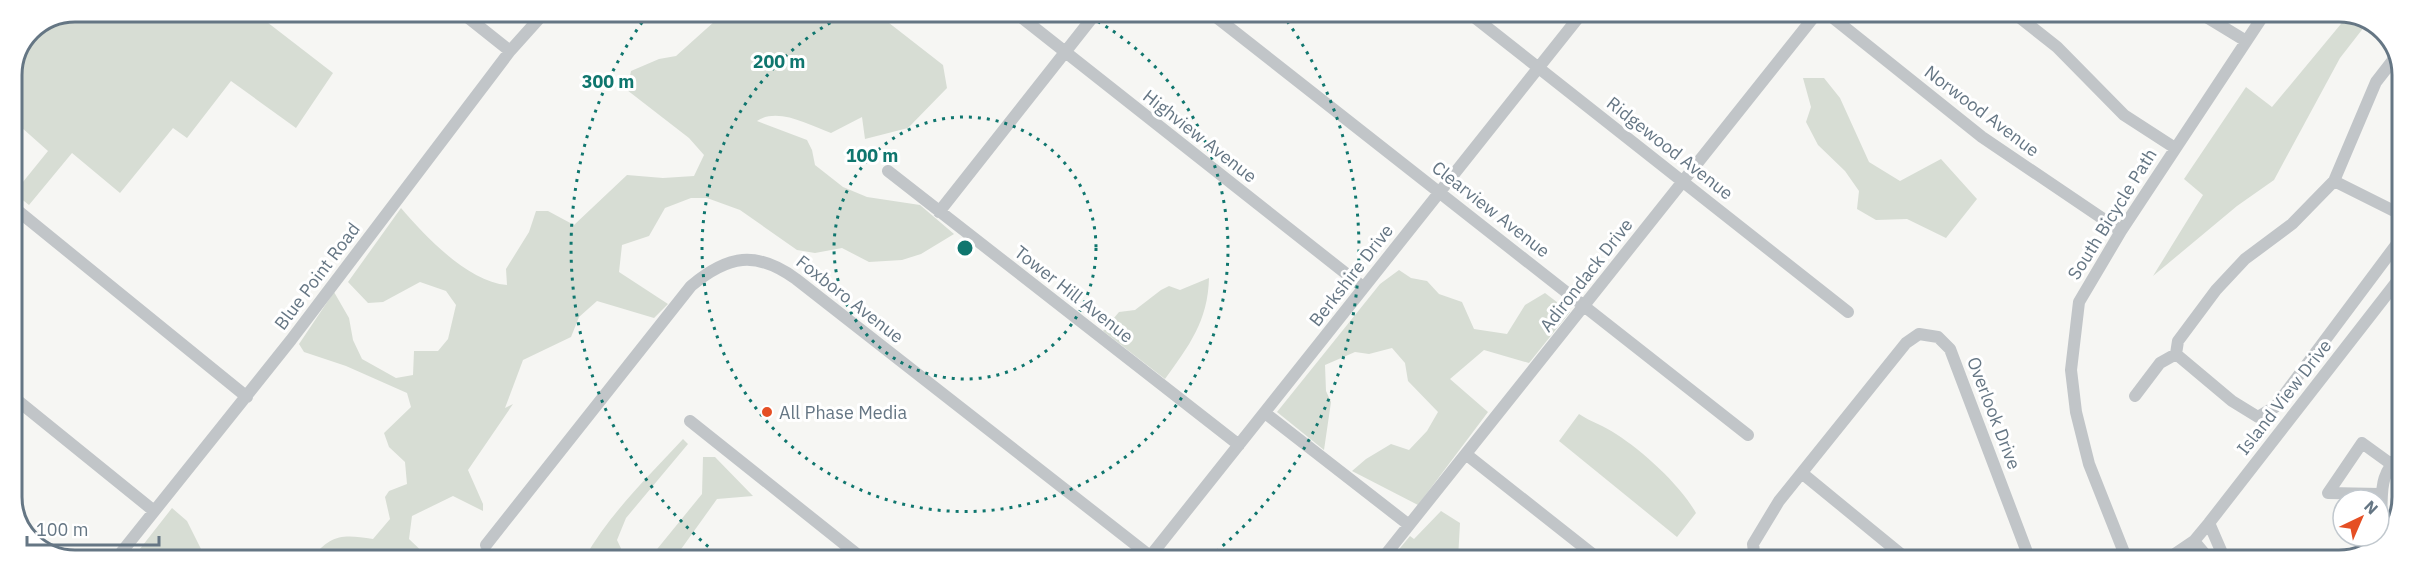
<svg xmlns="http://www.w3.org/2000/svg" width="2415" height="572" viewBox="0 0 2415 572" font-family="'IBM Plex Sans',sans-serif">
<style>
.green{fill:#d7ddd4}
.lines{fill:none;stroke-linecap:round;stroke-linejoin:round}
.minor{stroke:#c1c5c8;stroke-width:12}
.ring{fill:none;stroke:#0f766e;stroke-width:3;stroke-dasharray:3 6}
.poi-dot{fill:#e54f24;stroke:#fff;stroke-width:2}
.labels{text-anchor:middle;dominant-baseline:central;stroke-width:6;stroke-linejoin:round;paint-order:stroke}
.street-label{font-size:18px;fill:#657684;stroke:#fff}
.poi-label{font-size:18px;fill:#657684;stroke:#fff;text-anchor:start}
.rim{fill:none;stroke:#657684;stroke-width:3}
.centre{fill:#0f766e;stroke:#fff;stroke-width:3}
.ring-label{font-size:18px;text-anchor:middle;font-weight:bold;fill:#0f766e;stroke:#fff;stroke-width:6;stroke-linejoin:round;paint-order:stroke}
</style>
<rect width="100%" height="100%" fill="#f6f6f3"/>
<!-- green -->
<path class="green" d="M75 12H254L333 73 296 128 231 81 187 138 173 128 120 193 72 153 29 205 14 193 48 151 12 119V75L31 30Z
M725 12H875L943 65 947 88 908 128 865 139 862 117 831 133C809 125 778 107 757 121L807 140 812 150 815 165 843 187 867 197 920 205 954 234 921 254 902 260 869 262 842 248 815 253 797 250 740 210 707 198H691L665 208 649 236 622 245 619 272 668 304 654 318 597 301 579 317 571 337 523 360 505 408 513 404 468 470 483 504V511L453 496 412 516 409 539 430 559H311C331 534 343 534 373 539L390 519 385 497 389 491 407 484 405 462 389 447 384 433 411 407 407 393 346 366 304 352 299 344 334 292 349 318 353 340 362 359 396 378 413 375 414 351H438L448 339 456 305 446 291 420 282 383 302 368 303 348 282 401 208C425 236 468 282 507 285L506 269 529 232 536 211H548L574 225 627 175 663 178 694 176 704 155 689 138 627 90 631 71 659 59 676 56Z
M2350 13 2368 22 2340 58 2274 180 2237 206 2153 276 2203 195 2184 179 2246 87 2272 107Z
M1803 78H1824L1840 98 1869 162 1900 181 1941 159 1977 199 1946 238 1907 219 1876 220 1857 209 1859 191 1845 171 1818 145 1806 122 1811 107Z
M1399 270 1411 278 1427 281 1439 294 1462 302 1474 329 1507 334 1525 305 1545 293 1570 312 1529 363 1484 350 1450 379 1488 412 1418 505 1352 471 1366 459 1391 444 1409 450 1427 431 1438 412 1408 381 1405 363 1392 348 1369 354 1355 352 1325 365 1326 391 1331 402 1324 450 1277 412 1380 284Z
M1209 278C1208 321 1189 346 1165 379L1103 331 1119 312 1135 310 1161 290 1169 286 1180 290Z
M1579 414C1591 422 1605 426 1616 434 1643 451 1681 486 1696 513L1677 537 1559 441Z
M683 439 688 444 626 518 617 540 626 559H584C610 513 648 477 683 439Z
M703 457H715L753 496 717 499 674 559H649L702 494Z
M172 508 187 521 206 559H132Z
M1441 511 1460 523 1458 559H1391L1410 536 1414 539Z"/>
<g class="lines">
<!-- minor -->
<path class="minor" d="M461 12 510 51
M1016 13 1363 287
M1211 13 1748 435
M1469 13 1848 312
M1827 13 1982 137 2121 231
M2014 13 2057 47 2124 115 2175 148
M2200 13 2246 41
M2397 55 2376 82 2334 181 2292 224 2245 259 2216 290 2178 341 2176 354 2232 401 2258 417 2275 407 2402 237
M888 171 1239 445
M2334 181 2402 215
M12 206 247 397
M939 212 1096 13
M12 396 154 511
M2135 396 2160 363 2176 354
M1265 413 1409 525
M690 421 863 559
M1467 455 1600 560
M1803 474 1908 560
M2380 494 2328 493 2362 443 2391 464
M2209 523 2225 560
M2379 530C2386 497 2373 480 2402 453
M2194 541 2210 560
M486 545 691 286C728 255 756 250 796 279L1150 556
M2374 547 2377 536
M116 559 291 340 510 51 545 12
M1148 559 1582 13
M1382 559 1817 13
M1755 560 1753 544 1779 501 1906 343 1919 334 1938 337 1950 349 2030 560
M2127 560 2089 464 2076 412 2071 370 2079 302 2121 231 2265 13
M2166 560 2194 541 2209 523 2402 275"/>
</g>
<!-- distance rings -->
<g class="ring">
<circle cx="965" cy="248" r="131"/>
<path d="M1082 13A263 263 0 1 1 848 13"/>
<path d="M722 558A394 394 0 0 1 648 14M1282 14A394 394 0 0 1 1208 558"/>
</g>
<!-- markers -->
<circle class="poi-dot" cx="767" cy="412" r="6"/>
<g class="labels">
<!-- street labels -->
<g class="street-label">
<text transform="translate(1982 111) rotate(37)">Norwood Avenue</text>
<text transform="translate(1200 136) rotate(38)">Highview Avenue</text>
<text transform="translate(1670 148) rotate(38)">Ridgewood Avenue</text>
<text transform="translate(1491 209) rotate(38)">Clearview Avenue</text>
<text transform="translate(2112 214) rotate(-58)">South Bicycle Path</text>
<text transform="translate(1351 275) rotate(-52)">Berkshire Drive</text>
<text transform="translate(1586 275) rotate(-52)">Adirondack Drive</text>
<text transform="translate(317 276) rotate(-53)">Blue Point Road</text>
<text transform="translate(1074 294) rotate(38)">Tower Hill Avenue</text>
<text transform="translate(850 299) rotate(38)">Foxboro Avenue</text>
<text transform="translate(2284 397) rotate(-52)">Island View Drive</text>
<text transform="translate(1994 413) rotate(69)">Overlook Drive</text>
</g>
<!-- poi labels -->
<g class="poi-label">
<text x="779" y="412">All Phase Media</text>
</g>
</g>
<!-- crop -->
<path d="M0 0H2415V572H0ZM75 22H2339A53 53 0 0 1 2392 75V497A53 53 0 0 1 2339 550H75A53 53 0 0 1 22 497V75A53 53 0 0 1 75 22Z" fill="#fff" fill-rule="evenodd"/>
<path class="rim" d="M75 22H2339A53 53 0 0 1 2392 75V497A53 53 0 0 1 2339 550H75A53 53 0 0 1 22 497V75A53 53 0 0 1 75 22Z"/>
<circle cx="965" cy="248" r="9" class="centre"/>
<g class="ring-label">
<text x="779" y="68">200 m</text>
<text x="608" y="88">300 m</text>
<text x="872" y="162">100 m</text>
</g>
<!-- north arrow -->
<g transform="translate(2361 518) rotate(44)"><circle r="28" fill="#ffffff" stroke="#c1c8ce" stroke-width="1.5"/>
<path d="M0-4.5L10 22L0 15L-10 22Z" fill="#e54f24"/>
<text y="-9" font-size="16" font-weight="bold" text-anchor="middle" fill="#657684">N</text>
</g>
<!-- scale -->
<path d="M27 536v9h132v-9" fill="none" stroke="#657684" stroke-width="3"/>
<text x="36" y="536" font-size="18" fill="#657684" stroke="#ffffff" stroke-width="4.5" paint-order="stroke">100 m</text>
</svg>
